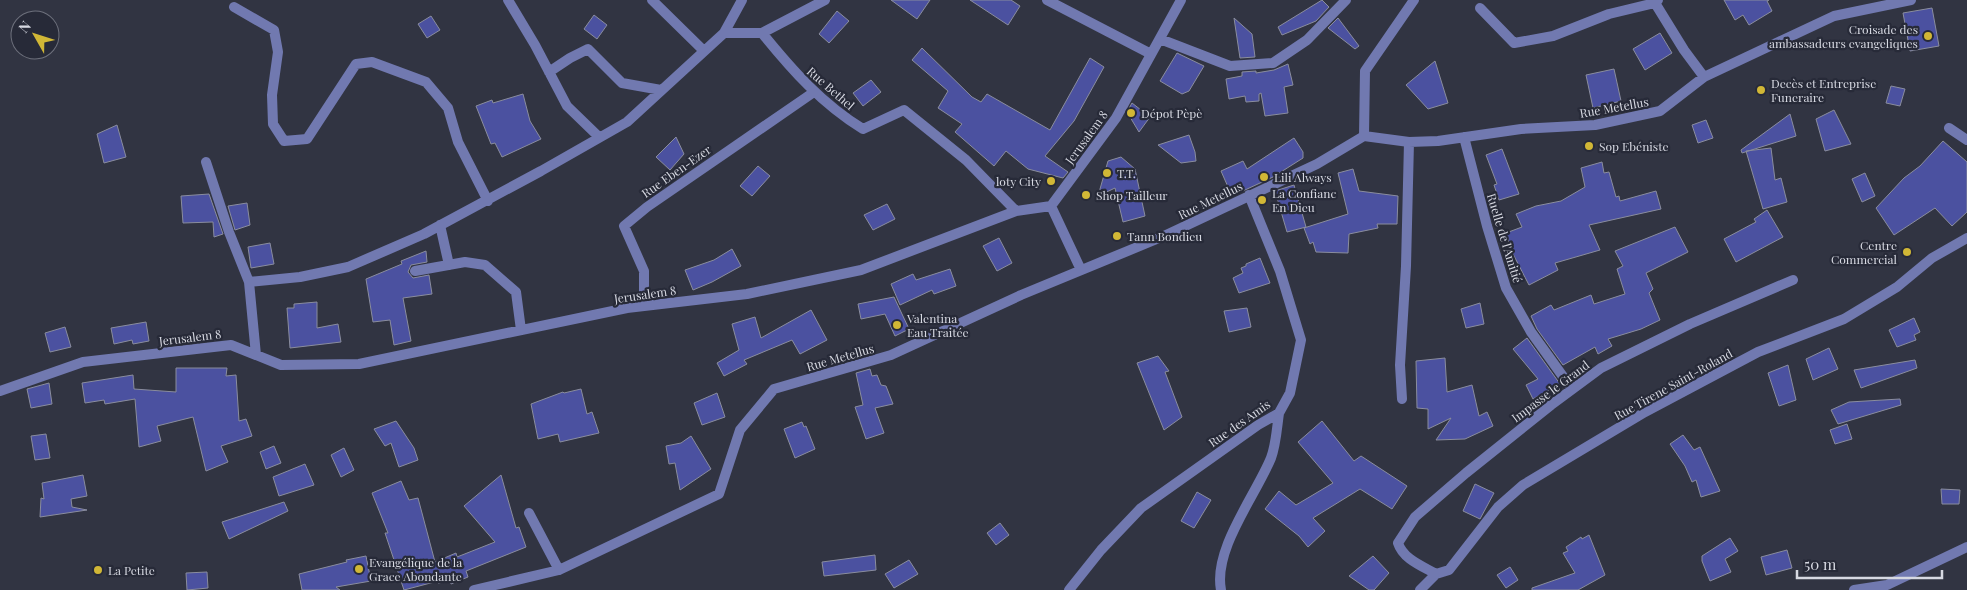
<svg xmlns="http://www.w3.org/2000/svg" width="1967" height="590" viewBox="0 0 1967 590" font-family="'Playfair Display',serif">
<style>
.building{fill:#4b51a0;stroke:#8a8d9e}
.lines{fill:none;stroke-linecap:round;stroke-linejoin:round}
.minor{stroke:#7179b0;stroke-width:10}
.poi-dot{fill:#d1b736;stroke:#272a38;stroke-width:2}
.labels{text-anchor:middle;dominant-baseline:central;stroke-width:4.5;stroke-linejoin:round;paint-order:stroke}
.poi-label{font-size:12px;fill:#d7d9e2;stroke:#272a38;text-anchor:start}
.street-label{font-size:12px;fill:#d7d9e2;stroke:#272a38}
</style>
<rect width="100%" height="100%" fill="#313442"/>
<!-- building -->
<path class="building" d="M891 0H930L917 19Z
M970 0H1011L1020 6 1008 25Z
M1322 0 1329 7 1316 21 1282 35 1278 27Z
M1724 0H1769L1767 1 1772 11 1749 25 1743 15 1735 20Z
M1932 8 1939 46 1910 51 1903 13Z
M837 11 849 21 829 43 819 34Z
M594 15 607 25 597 39 584 29Z
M431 16 440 30 427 38 418 24Z
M1234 18 1252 34 1255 57 1240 58Z
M1338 18 1359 46 1355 49 1328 28Z
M1660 33 1672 53 1645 70 1633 49Z
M922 48 972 97 981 102 987 94 1050 130 1090 58 1104 67 1074 121 1045 156 1068 172 1063 178 1028 169 1006 151 994 166 955 132 962 124 938 108 948 91 912 60Z
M1177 53 1204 66 1189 91 1182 94 1160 81Z
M1435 61 1448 103 1428 109 1406 85Z
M1288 64 1293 85 1284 87 1288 113 1265 116 1261 93 1259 94V101L1246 102 1245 96 1229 99 1226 79 1242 76V72L1256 71V73L1274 70Z
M1614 69 1621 101 1593 108 1586 75Z
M871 80 881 92 863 106 853 93Z
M1891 86 1905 89 1900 106 1886 103Z
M523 94 530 121 541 139 502 157 495 143 491 144 476 106 492 100 493 103Z
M1132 103 1150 117 1139 132 1127 112Z
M1834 110 1851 144 1825 151 1816 119Z
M1790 114 1796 136 1742 153 1741 150Z
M1706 120 1713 138 1698 143 1692 125Z
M117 125 126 157 104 163 97 134Z
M1189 135 1195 152 1196 161 1181 163 1158 145Z
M676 137 684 154 670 170 656 157Z
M1294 138 1303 152V158L1273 177 1232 196 1221 171 1243 161 1247 169Z
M1943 141 1967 162V212L1952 226 1935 208 1894 235 1876 208 1904 178 1920 166Z
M1771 148 1775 180 1781 178 1787 202 1763 209 1746 151Z
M1502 149 1519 194 1499 200 1494 185 1497 184 1486 155Z
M1121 157 1135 169 1145 216 1123 222 1115 188 1098 196 1108 161Z
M1602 162 1604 173 1609 172 1616 197 1619 196 1620 201 1656 191 1661 209 1589 225 1600 250 1555 263 1558 270 1529 285 1513 254 1506 233 1522 227 1516 214 1536 206 1561 201 1585 187 1581 168Z
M758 166 770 176 752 196 740 186Z
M1353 169 1359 191 1398 196 1397 224H1377L1378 228 1349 234 1348 253 1316 252 1313 242 1310 244 1304 228 1348 214 1338 173Z
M1865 173 1875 196 1862 202 1852 179Z
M1294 185 1306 227 1287 232 1275 191Z
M209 194 223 234 214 237 213 222 183 223 181 196Z
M247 203 250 225 235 230 228 206Z
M887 204 895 219 873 230 864 215Z
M1767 210 1783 237 1736 262 1724 239 1756 222 1754 219Z
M1675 227 1688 252 1646 273 1653 289 1649 293 1660 320 1641 329 1608 339 1612 346 1598 354 1595 347 1563 365 1537 329 1531 316 1551 305 1554 310 1591 295 1594 304 1625 294 1617 269 1623 266 1615 251Z
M999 238 1012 263 997 271 983 246Z
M270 243 274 264 251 268 248 247Z
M732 249 741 266 712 282 693 290 685 270 714 260Z
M426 251 427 262 411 265 408 272 413 278 429 275 432 294 403 298 411 341 394 345 390 320 373 322 366 279 402 264 401 261Z
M1260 258 1270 283 1239 293 1233 278 1243 273 1241 268 1246 266V264Z
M950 269 956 286 934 294 932 290 900 305 891 284 913 274 916 280Z
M894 297 909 329 895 336 885 314 861 319 858 304Z
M317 302V328L338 324 341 342 290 348 287 308H294V304Z
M1480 303 1484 324 1466 328 1461 309Z
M1247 308 1251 327 1229 332 1224 311Z
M811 310 827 340 800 354 792 340 744 360 747 364 724 376 717 363 739 350 732 324 755 317 761 338Z
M1914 318 1920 332 1914 335 1916 340 1897 347 1889 330Z
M146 322 149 341 133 344 132 340 114 344 111 328Z
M65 327 71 347 50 352 45 333Z
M1527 338 1560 384 1533 399 1526 385 1538 379 1513 349Z
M1829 348 1838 369 1813 380 1806 359Z
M1158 356 1169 371 1165 372 1182 417 1164 430 1137 363Z
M1445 358 1447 392 1472 385 1479 416 1487 412 1493 426 1465 439 1436 440 1451 418 1428 429V409L1417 408 1416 361Z
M1915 360 1917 368 1861 388 1854 370Z
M1788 365 1796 400 1779 406 1768 373Z
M176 368H227L226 376 236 375 239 421 246 419 252 436 221 446 228 462 206 471 193 417 157 426 161 441 139 447 135 399 105 404 104 400 85 403 82 383 133 375 134 389 176 392Z
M870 369 872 376 877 375 881 385 886 386 893 404 875 408 884 433 866 439 855 407 863 405 856 373Z
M49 383 52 404 31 408 27 389Z
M581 389 587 414 592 412 599 433 560 442 558 434 538 439 531 404 563 392 564 393Z
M717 393 725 417 702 425 694 403Z
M1900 399 1901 405 1838 424 1831 410 1849 402Z
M396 421 414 448 418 460 399 467 391 443 385 446 374 429Z
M1322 421 1354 461 1361 456 1407 486 1392 509 1360 489 1313 518 1325 531 1308 547 1299 536 1265 509 1279 491 1296 505 1333 483 1298 442Z
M802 422 804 427 806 426 815 449 795 458 784 429Z
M1847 424 1852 439 1835 444 1830 430Z
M46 434 50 458 35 460 31 436Z
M1683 435 1694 450 1700 447 1720 491 1701 497 1696 480 1692 482 1685 466 1670 444Z
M691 436 711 469 680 490 675 463 669 464 666 446 681 443Z
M274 446 281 463 266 469 260 452Z
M344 448 354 470 341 477 331 455Z
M305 464 314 485 279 496 273 477Z
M83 475 87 496 71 499 72 507 87 510 40 517 41 498 44 499 42 483Z
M501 475 516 528 519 527 526 547 466 571 468 577 451 584 450 581 438 583V581L404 590 385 533H388L372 493 401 481 409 500 418 498 435 562 456 553 457 557 495 542 464 506Z
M1475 484 1494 493 1480 519 1463 511Z
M1941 489 1960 490 1959 504H1942Z
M1197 492 1211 500 1194 528 1181 521Z
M284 502 288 511 229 539 222 522Z
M1000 523 1009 535 996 545 987 533Z
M1589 535 1605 575 1578 590H1532V588L1575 573 1563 553 1568 551 1566 547 1581 537 1582 539Z
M1730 538 1738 551 1725 559 1731 572 1710 581 1702 561V556Z
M1787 550 1792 568 1766 575 1761 557Z
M875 555 876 570 824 576 822 562Z
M366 556 371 581 336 587 340 590H302L299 574 347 562 346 560Z
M1373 556 1389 573 1374 590H1369L1349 576Z
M909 560 918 574 894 588 885 574Z
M1510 567 1518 580 1506 588 1497 575Z
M207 572 208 588 187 590 186 573Z"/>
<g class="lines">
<!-- minor -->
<path class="minor" d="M508 0 535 45 567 106 599 137
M652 0 703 50
M1047 0 1151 54
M1658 0 1655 3 1684 50 1704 77
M234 7 274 30 278 52 272 95 273 124 284 141 307 139 356 64 372 62 426 82 448 108 458 142 488 201
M1480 8 1514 43 1553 36 1609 14 1655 3
M724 33H762C792 70 822 104 863 129L904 110 966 160 1016 211
M762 33 825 0
M1160 39 1230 66 1273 63 1307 40 1346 0
M549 72 570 58 588 49 622 83 661 90
M1949 128 1967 140
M1364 136 1365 71 1414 0
M1464 137 1487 226 1506 288 1531 332 1572 389
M206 162 229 232 249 282 256 355
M1051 206 1081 270
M440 225 449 265
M415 271 465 262 485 265 516 292 521 330
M249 282 300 277 348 267 424 234 541 171 627 122 724 33 742 0
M644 306V271L624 226 647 207 814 92
M0 391 83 362 231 345 281 365 359 364 627 308 747 294 861 270 1016 211 1051 206 1116 118 1181 0
M1402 399 1400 365 1406 266 1409 142
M529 513 559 570
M1436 574C1422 566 1403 559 1398 543L1415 517 1466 473 1551 405 1601 368 1690 324 1793 280
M474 590 559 570 719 494 740 430 774 389 891 355 1021 295 1164 236 1317 164 1364 136 1409 142 1438 141 1521 129 1595 125 1660 111 1704 77 1834 16 1911 0
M1069 590 1101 550 1141 508 1258 425 1279 413 1290 393 1301 340 1280 271 1249 195
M1221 590C1213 549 1256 495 1271 458 1276 445 1277 427 1279 413
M1420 590 1436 574 1449 570 1498 507 1523 485 1645 412 1758 352 1844 319 1897 287 1932 258 1967 238
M1854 590 1887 585 1967 547"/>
</g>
<!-- markers -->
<g class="poi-dot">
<circle cx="1928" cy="36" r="5"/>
<circle cx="1761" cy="90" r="5"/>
<circle cx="1131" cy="113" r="5"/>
<circle cx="1589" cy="146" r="5"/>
<circle cx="1107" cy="173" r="5"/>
<circle cx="1264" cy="177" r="5"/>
<circle cx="1051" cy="181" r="5"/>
<circle cx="1086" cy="195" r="5"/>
<circle cx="1262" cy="200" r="5"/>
<circle cx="1117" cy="236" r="5"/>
<circle cx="1907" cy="252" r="5"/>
<circle cx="897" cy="325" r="5"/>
<circle cx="359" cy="569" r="5"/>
<circle cx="98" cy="570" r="5"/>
</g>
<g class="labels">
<!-- poi labels -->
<g class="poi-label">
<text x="1918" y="29" text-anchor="end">Croisade des<tspan x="1918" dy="14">ambassadeurs evangeliques</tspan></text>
<text x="1771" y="83">Decès et Entreprise<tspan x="1771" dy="14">Funeraire</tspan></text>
<text x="1141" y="113">Dépot Pèpè</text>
<text x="1599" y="146">Sop Ebéniste</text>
<text x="1117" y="173">T.T.</text>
<text x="1274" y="177">Lili Always</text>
<text x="1041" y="181" text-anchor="end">loty City</text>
<text x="1272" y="193">La Confianc<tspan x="1272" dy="14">En Dieu</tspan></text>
<text x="1096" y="195">Shop Tailleur</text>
<text x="1127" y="236">Tann Bondieu</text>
<text x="1897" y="245" text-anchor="end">Centre<tspan x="1897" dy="14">Commercial</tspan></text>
<text x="907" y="318">Valentina<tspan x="907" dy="14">Eau Traitée</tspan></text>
<text x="369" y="562">Evangélique de la<tspan x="369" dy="14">Grace Abondante</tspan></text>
<text x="108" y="570">La Petite</text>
</g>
<!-- street labels -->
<g class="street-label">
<text transform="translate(831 88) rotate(41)">Rue Bethel</text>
<text transform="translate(1614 107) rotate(-10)">Rue Metellus</text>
<text transform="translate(1086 137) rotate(-54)">Jerusalem 8</text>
<text transform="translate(676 171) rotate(-35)">Rue Eben-Ezer</text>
<text transform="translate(1210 200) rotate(-26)">Rue Metellus</text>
<text transform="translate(1505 238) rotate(73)">Ruelle de l'Amitié</text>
<text transform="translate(645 294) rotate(-8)">Jerusalem 8</text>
<text transform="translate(190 337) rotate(-7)">Jerusalem 8</text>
<text transform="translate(840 357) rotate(-16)">Rue Metellus</text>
<text transform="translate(1673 384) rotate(-29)">Rue Tirene Saint-Roland</text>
<text transform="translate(1550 391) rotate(-37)">Impasse le Grand</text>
<text transform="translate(1239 423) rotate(-35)">Rue des Amis</text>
</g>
</g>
<!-- north arrow -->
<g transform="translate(35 35) rotate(309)"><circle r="24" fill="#272a38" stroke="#6d707c"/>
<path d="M0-4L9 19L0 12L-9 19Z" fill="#d1b736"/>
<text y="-8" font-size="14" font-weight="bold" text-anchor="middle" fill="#d7d9e2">N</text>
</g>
<!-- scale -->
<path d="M1797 570v8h145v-8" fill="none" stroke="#d7d9e2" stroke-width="2.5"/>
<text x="1804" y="570" font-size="15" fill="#d7d9e2" stroke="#272a38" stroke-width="4" paint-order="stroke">50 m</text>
</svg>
